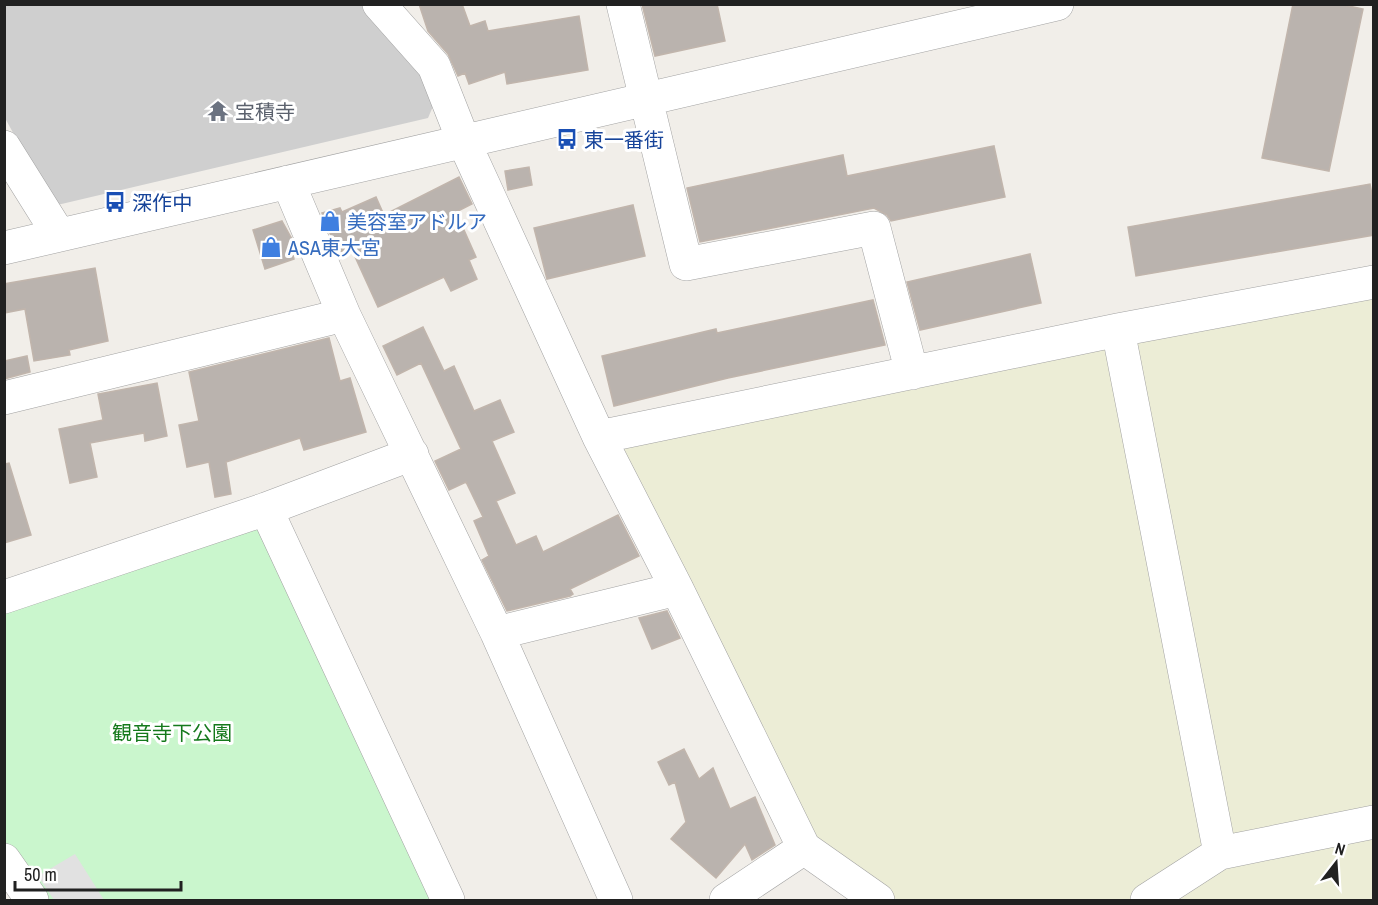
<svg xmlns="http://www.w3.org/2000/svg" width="1378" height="905" viewBox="0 0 1378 905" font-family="'Archivo Narrow','Noto Sans JP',sans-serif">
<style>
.religious{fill:#cfcfcf}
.farmland{fill:#ecedd6}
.park{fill:#caf6cd}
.parking{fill:#e1e1e1}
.building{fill:#bab3ae;stroke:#c1b5ac;stroke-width:1.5}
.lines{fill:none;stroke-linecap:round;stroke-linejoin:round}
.minor-casing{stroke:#a2a2a2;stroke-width:34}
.minor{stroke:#fff;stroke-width:33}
.labels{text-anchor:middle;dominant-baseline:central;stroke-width:6;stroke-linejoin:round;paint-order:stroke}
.worship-label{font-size:20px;fill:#5b616d;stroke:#fff;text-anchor:start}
.transit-label{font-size:20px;fill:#164399;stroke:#fff;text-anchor:start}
.shop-label{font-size:20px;fill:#366cbe;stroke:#fff;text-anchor:start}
.park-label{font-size:20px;fill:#15791c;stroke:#fff}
</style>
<rect width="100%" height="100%" fill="#f1eee9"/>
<!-- religious -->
<path class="religious" d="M4 5H370L433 78 434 104 428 118 53 206 5 118Z"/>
<!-- farmland -->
<path class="farmland" d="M1373 296V900H897L793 820 619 442Z"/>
<!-- park -->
<path class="park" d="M261 523 433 900H44L5 841 4 607Z"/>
<!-- parking -->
<path class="parking" d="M75 854 104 900H54L38 876Z"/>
<!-- building -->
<path class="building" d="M419 4H462L470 26 485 21 488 31 579 16 588 70 507 84 505 72 469 84 465 73 458 76 448 54 428 31Z
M642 4H717L725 41 655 56Z
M1293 4H1340L1363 9 1329 171 1262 158Z
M994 146 1005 197 891 221 887 215 874 208 700 242 687 188 843 155 847 176Z
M529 167 532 185 508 190 505 171Z
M459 177 472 204 456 212 476 257 469 260 477 279 451 291 444 277 378 307 351 248 338 253 322 213 340 208 342 212 376 197 384 215Z
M1370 184 1374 206V235L1136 276 1128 227Z
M633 205 645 256 547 279 534 228Z
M282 221 293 241 289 242 294 259 265 269 253 230Z
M1030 254 1041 303 920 330 907 282Z
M95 268 108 341 69 350 70 355 34 361 25 309 4 313V284Z
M873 300 885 345 728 378 614 406 602 356 716 329 717 333Z
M423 327 444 371 454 366 474 411 500 400 514 432 492 441 515 493 496 501 516 545 536 536 543 552 618 515 639 556 570 589 573 594 570 596 507 611 482 560 489 556 474 521 483 517 466 482 449 490 435 461 461 449 421 363 397 375 383 346Z
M329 338 340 381 350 378 366 432 304 450 300 438 226 462 231 494 215 497 209 462 187 467 179 425 199 421 189 372Z
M27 356 30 372 4 379V361Z
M157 383 167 436 145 441 144 433 90 443 97 477 70 483 59 429 103 420 98 394Z
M9 463 31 535 4 543V464Z
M667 611 680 638 652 649 639 618Z
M684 749 699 779 713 768 730 809 755 797 775 845 752 860 745 844 716 878 671 839 686 822 675 782 669 785 658 762Z"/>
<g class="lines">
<defs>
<path id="minor" d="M379 4 434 66 464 142 599 437 677 589 804 848 878 900
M623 4 686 264 874 228 912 373
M4 147 59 235
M288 182 344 315 497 633 616 900
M4 248 1057 4
M1118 330 1220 853
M4 398 344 315
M599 437 1118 330 1374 282
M266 509 448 900
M4 597 266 509 412 454
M497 633 677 589
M4 860 32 900
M726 900 804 848
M1147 900 1220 853 1374 822"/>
</defs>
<!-- minor casing -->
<use href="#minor" class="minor-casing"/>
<!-- minor -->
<use href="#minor" class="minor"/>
</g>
<!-- icons -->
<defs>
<symbol id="temple-bare" viewBox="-9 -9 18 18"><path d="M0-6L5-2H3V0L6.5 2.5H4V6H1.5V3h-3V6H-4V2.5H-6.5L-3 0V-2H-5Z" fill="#6b7280" stroke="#fff" stroke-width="2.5" paint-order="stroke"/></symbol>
<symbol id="bus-bare" viewBox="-9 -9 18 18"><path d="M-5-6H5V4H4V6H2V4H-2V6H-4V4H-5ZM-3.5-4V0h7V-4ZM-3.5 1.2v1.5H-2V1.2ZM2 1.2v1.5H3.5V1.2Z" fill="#1a4fb4" stroke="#fff" stroke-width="2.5" paint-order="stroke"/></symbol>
<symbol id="shop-bare" viewBox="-9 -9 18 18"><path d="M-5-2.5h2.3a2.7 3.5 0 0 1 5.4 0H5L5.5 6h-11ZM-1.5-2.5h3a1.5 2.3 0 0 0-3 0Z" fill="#3f7fe0" stroke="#fff" stroke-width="2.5" paint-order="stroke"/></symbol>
</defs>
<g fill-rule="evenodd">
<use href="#temple-bare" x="203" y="96" width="30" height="30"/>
<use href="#bus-bare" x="552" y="124" width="30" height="30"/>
<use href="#bus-bare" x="100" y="187" width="30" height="30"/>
<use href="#shop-bare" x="315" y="206" width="30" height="30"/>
<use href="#shop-bare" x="256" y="232" width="30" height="30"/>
</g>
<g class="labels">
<!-- worship labels -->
<g class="worship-label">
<text x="235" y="111">宝積寺</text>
</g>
<!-- transit labels -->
<g class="transit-label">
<text x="584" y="139">東一番街</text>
<text x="132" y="202">深作中</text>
</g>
<!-- shop labels -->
<g class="shop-label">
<text x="347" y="221">美容室アドルア</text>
<text x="288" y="247">ASA東大宮</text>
</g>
<!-- park labels -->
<g class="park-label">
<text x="172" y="732">観音寺下公園</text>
</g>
</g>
<!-- border -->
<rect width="1378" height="905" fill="none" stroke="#212121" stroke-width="12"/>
<!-- north arrow -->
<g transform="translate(1336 863) rotate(17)" stroke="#ffffff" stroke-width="4.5" paint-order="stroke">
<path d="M0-4.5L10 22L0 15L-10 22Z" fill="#212121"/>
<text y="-9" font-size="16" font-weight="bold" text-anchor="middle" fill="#212121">N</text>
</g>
<!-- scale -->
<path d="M15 881v9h166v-9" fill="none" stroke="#212121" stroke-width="3"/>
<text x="24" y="881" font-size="18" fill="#212121" stroke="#ffffff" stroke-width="4.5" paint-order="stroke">50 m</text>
</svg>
